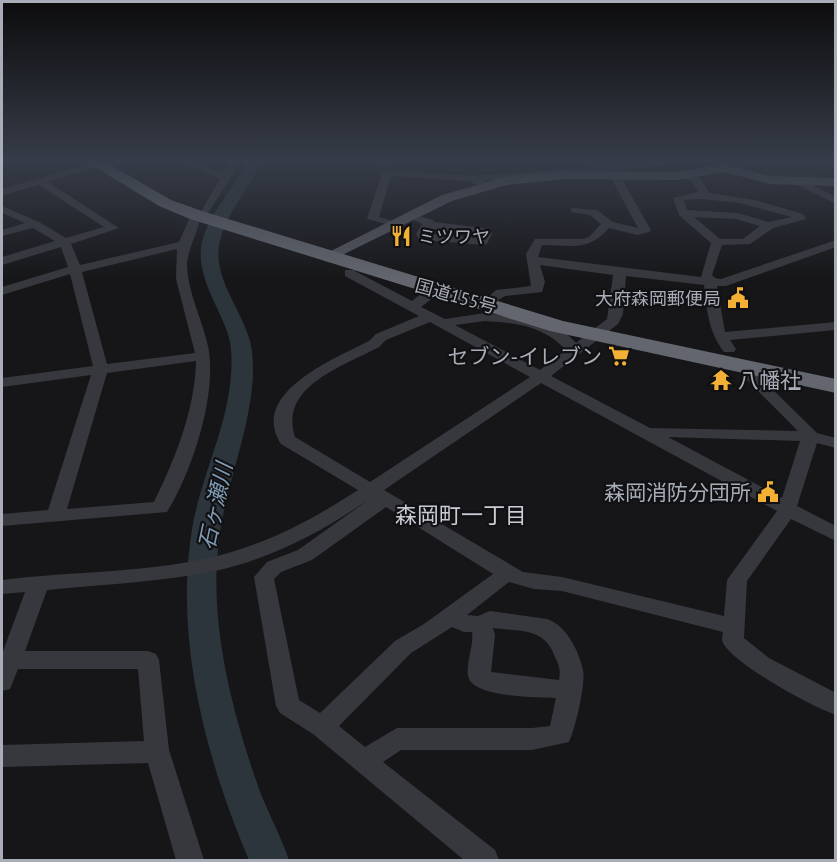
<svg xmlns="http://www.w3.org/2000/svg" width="837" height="862" viewBox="0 0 837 862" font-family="'PT Sans','Noto Sans JP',sans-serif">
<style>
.green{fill:#1e261f}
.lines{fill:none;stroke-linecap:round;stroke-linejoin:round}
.river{fill:#2c353c;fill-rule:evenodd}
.minor{fill:#37383d;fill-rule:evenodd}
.major{fill:#53555c;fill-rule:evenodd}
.highway{fill:#63666e;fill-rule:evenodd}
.labels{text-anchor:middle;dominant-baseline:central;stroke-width:4.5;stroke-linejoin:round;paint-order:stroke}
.far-poi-label{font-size:18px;fill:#a8adb8;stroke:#111113;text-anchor:start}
.far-street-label{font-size:18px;fill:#a8adb8;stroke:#111113}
.poi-label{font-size:21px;fill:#a8adb8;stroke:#111113;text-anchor:end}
.water-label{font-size:22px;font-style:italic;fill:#7f9bb3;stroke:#111113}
.neighbourhood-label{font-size:22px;fill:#c9ccd4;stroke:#111113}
</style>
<rect width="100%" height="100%" fill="#161618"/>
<!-- green -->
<path class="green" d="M718 160H827L835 165V174L821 176 824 180C797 180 736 181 718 160Z"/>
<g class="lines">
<!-- river -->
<path class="river" d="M247 160H261C250 190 224 214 219 246 214 277 239 307 248 335 253 347 253 363 253 375 250 435 223 490 218 549 210 628 233 715 259 789 268 813 281 836 289 860H249C206 759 174 640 192 529 201 476 227 429 231 375 232 362 232 347 228 334 219 307 198 279 201 248 205 216 235 190 247 160Z"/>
<!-- minor -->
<path class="minor" d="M102 160H119L48 182 119 228 71 244 80 265 179 242 191 215 200 213 220 179 176 160H190L223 174 232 160H242L208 213H200C201 230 187 247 187 266 188 293 202 319 208 346 218 393 192 472 167 512L2 526V514L48 510 91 375 2 387V378L93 366 70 274 2 295V287L68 267 61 247 2 265V257L55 241 33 228 2 236V230L25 223 2 213V206L39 222 66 238 104 227 39 185 2 195V189ZM177 249 176 279 195 353 107 364 82 272ZM196 361C195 410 175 459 154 502L67 509 107 373Z
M342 160H395L396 161 391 164 347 163Z
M713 160H723L727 165 744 160H762L725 171 716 166Z
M661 161 664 162V166L485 181 487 183 482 186 467 181 391 176 379 217 404 224 398 227 367 219 382 173 387 170 472 176Z
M688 172 701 179 709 193 755 200 803 214 806 219 773 228 750 244 722 245 712 275 715 278 721 279 836 240V247L726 286H717L725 332 836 322V330L730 340 736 349 734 352H724C708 331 707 310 704 285L626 276 623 314 618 324 551 376 650 428 798 431 742 375 750 370 755 372 817 433 836 438V448L817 443 797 506 836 526V541L791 519 747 581 744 638 769 658 836 693V715C810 706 740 667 725 646 721 641 722 638 723 632L562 591 534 589 509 582 467 615 478 616 490 611 547 619C566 625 579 651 583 670 586 684 575 729 569 742L532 750H401L383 762 495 850 499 860H464L313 734 280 713 276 706 254 577 267 562 298 550 371 498C326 529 277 556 224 569 166 582 105 584 47 590L25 651H148L156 654 159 660 169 750 204 860H176L148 763 2 767V745L144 741 138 669H18L10 689 2 691V654L25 592 2 594V580C72 571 153 573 221 555 271 542 315 518 358 490L281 444C248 393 336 358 369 341L376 334 419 316 345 276V270H353L412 301 429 287H439V293L421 307 445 319 485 313 533 320 564 331 576 343 607 319 613 275 540 265 545 282 542 292 505 296 493 303 486 299 496 290 531 286 526 254 535 239H582L589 237 601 224 590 215 571 212V208L597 210 613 222 638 228 610 176 615 173 620 176 651 230 649 232 637 235 609 228C588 252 572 245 542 245L538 257 701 277 711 243 679 215 673 198 698 192 693 183 683 175ZM702 199 739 203 792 217 769 222 737 213 687 210 684 200ZM694 217 736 219 760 226 743 239H720ZM485 321C518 323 543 326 566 350L540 370 455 325ZM430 322 530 377 370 482 295 437C279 386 342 367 379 347L386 340ZM541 383 777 511 727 580 724 616 562 577 523 572 384 490ZM668 437 800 441 782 498ZM386 507 493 574 424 624 395 641 320 713 299 700 274 579 281 572 312 560ZM452 627 464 632H472C474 646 466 661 468 675 470 698 538 697 556 698L550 726 532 728H397L365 747 339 726 411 653ZM493 628C521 632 544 627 555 657 559 665 561 671 559 680L491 672 495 635Z
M795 180H803L836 197V204L795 184Z
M412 214 433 220 434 222 483 228 492 233 487 244 483 245 423 240 419 239 416 234 422 224 407 217ZM431 229 480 234 479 238 428 234Z"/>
<!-- major -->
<path class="major" d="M725 164 770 176 836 178V186L770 184 725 172 677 180 566 179 506 185 452 201 332 260 327 262 319 257 442 195 505 177 566 171 677 172Z"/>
<!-- highway -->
<path class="highway" d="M84 160H102L171 200 202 211 563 321 836 379V393L550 331 190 219 159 206Z"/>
</g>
<!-- sky -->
<linearGradient id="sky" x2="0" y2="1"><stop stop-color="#0c0c0d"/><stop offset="0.57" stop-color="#363c48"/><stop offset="1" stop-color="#363c48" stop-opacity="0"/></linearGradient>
<rect width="837" height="281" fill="url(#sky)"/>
<!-- icons -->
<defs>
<symbol id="restaurant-bare" viewBox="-9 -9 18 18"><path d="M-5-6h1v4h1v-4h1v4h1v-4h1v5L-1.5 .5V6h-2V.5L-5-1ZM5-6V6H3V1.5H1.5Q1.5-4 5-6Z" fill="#f2b134" stroke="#111113" stroke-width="2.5" paint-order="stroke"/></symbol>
<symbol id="civic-bare" viewBox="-9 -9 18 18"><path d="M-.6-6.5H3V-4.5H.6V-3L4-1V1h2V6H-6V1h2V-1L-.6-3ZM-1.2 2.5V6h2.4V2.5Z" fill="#f2b134" stroke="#111113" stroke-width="2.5" paint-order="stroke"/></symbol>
<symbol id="supermarket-bare" viewBox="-9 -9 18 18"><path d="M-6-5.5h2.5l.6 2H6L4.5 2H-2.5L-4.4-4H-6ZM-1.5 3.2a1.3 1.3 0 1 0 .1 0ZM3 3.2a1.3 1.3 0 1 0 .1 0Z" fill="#f2b134" stroke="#111113" stroke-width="2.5" paint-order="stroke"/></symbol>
<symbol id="temple-bare" viewBox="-9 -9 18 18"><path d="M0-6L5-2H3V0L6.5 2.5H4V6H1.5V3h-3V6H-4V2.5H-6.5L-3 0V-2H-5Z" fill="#f2b134" stroke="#111113" stroke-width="2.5" paint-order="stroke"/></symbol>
</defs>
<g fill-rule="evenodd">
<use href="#restaurant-bare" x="386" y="221" width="30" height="30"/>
<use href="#civic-bare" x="723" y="283" width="30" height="30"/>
<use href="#supermarket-bare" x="604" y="341" width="30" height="30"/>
<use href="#temple-bare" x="706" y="365" width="30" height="30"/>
<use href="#civic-bare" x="753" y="477" width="30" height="30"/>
</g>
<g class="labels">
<!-- far-poi labels -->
<g class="far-poi-label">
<text x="418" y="236">ミツワヤ</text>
<text x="721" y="298" text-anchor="end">大府森岡郵便局</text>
</g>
<!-- far-street labels -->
<g class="far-street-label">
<text transform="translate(456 296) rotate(16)">国道155号</text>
</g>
<!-- poi labels -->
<g class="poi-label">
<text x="602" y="356">セブン-イレブン</text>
<text x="738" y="380" text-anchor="start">八幡社</text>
<text x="751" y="492">森岡消防分団所</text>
</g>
<!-- water labels -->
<g class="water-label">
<text transform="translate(215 506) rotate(-78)">石ヶ瀬川</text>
</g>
<!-- neighbourhood labels -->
<g class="neighbourhood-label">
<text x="461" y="515">森岡町一丁目</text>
</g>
</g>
<!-- border -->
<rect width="837" height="862" fill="none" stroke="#a8adb8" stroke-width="6"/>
</svg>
